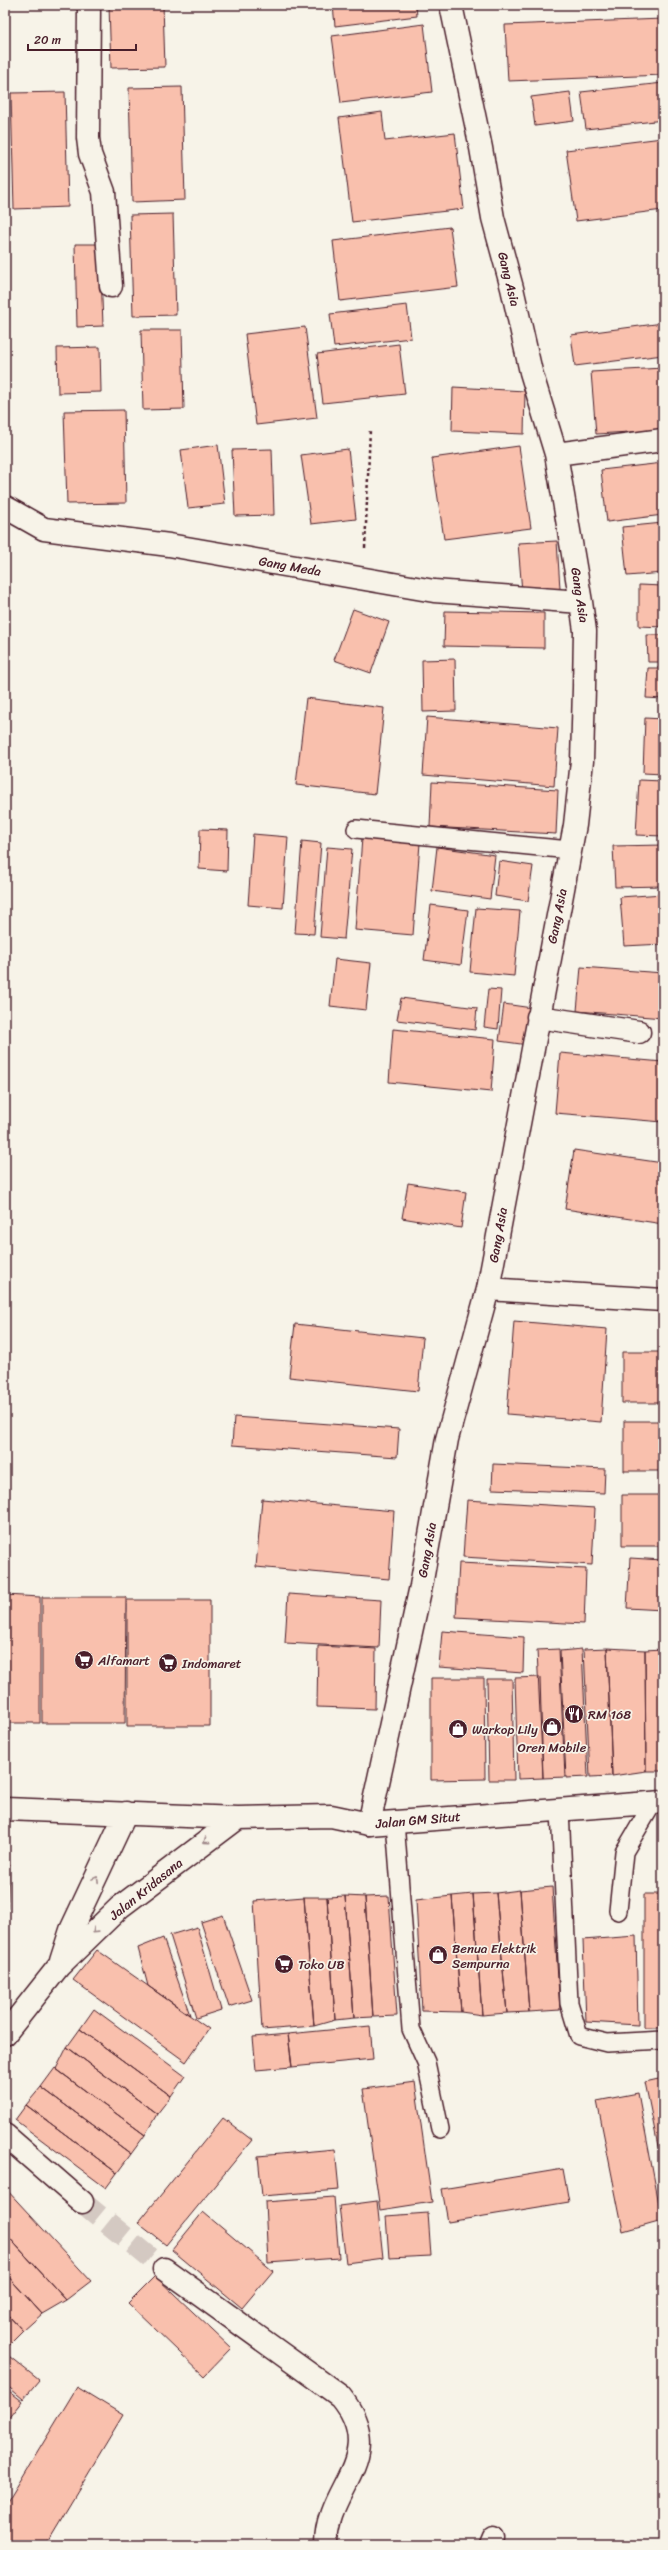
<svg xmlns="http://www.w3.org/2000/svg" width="668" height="2550" viewBox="0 0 668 2550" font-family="Sriracha,sans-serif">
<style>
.building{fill:#f9c0ad;stroke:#4a1f2b}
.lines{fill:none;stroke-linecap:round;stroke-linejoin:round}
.street-tunnel{stroke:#d4c9c2;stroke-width:22;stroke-dasharray:22 11;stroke-linecap:butt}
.lane-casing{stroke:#4a1f2b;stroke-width:20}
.street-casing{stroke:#4a1f2b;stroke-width:25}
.secondary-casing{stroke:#4a1f2b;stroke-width:25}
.path{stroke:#4a1f2b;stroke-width:2.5;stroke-dasharray:3 3;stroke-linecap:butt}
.lane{stroke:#f7f3e8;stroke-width:17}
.street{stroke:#f7f3e8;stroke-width:22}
.secondary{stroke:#f7f3e8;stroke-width:22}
.oneway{stroke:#a0898a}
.labels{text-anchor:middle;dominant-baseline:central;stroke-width:3.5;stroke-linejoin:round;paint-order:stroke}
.street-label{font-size:13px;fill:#4a1f2b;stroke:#f7f3e8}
.poi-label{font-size:13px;fill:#4a1f2b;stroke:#f7f3e8;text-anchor:start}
</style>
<rect width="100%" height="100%" fill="#f7f3e8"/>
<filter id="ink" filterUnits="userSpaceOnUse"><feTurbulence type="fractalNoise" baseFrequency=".025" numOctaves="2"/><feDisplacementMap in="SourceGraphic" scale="8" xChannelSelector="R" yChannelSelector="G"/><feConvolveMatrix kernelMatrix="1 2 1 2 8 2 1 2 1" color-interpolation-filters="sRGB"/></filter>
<g filter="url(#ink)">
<!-- building -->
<path class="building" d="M109 5H163L165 67 111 68Z
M333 5H416L417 16 335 26Z
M663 19V75L508 81 505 25Z
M424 24 432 92 341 103 332 36Z
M663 83V120L586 129 581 92Z
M182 87 185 200 132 202 129 88Z
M65 92 68 207 14 209 11 93Z
M570 92 574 121 535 126 531 97Z
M382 112 385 141 455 133 464 209 352 222 339 118Z
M662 138 663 210 576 221 566 150Z
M173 214 176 315 133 316 130 215Z
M450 227 458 287 340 301 333 241Z
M75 244H100L103 326 77 327Z
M407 305 411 338 334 347 330 314Z
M663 323V355L575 366 571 335Z
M305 327 317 418 256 425 245 334Z
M141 330H182L184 409 143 410Z
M399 344 405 394 323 403 317 354Z
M100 347 101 392 58 393 57 348Z
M663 368V430L596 434 591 372Z
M453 387 525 391 524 434 452 431Z
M124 410 126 503 67 504 64 411Z
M218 445 225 504 188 508 181 450Z
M519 446 531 528 444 539 432 458Z
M272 449 274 515 235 516 232 450Z
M348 449 356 519 311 524 301 455Z
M663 463V515L607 522 601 470Z
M663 523V573L627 576 622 527Z
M557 541 560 589 522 592 518 543Z
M639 585 663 586V627L639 626Z
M353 609 389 622 371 673 334 660Z
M445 611 544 613V648L444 646Z
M647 635H663V662H648Z
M455 659 456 711 423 712 422 660Z
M648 668H663V699L646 698Z
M306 698 384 708 375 794 296 785Z
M427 717 558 728 554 786 423 775Z
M645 718 663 719V774L643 773Z
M639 780 663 781V836L636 835Z
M432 782 558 790 556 834 430 827Z
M200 829 228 830 227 871 199 869Z
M253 834 288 837 283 908 248 905Z
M362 838 420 843 413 935 355 930Z
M302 841 321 843 314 934 295 933Z
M663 845V886L615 887 613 846Z
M327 847 352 849 344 939 320 937Z
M437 847 495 855 490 899 432 891Z
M499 861 533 866 528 901 495 896Z
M663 894V944L624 946 620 897Z
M431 905 468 910 461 965 424 960Z
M476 908 520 911 514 976 470 972Z
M335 959 371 963 366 1010 330 1006Z
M581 967 663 973V1018L577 1011Z
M488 989 501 990 498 1029 484 1027Z
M401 998 477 1008 475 1030 397 1020Z
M504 1004 532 1008 528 1045 499 1041Z
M393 1029 495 1039 491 1092 389 1082Z
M560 1053 663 1062V1122L555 1113Z
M574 1150 663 1163V1224L565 1209Z
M408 1183 466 1192 461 1228 402 1218Z
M514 1321 607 1329 601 1422 507 1414Z
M295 1324 423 1338 418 1391 289 1377Z
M622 1352H663V1403H622Z
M234 1417 399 1429 397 1457 232 1445Z
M624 1421H663V1471H624Z
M493 1464 605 1469 604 1493 492 1489Z
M622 1495H663V1546H622Z
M262 1499 394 1511 389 1579 256 1567Z
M467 1500 595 1508 592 1565 463 1557Z
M630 1558 663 1560V1610L627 1608Z
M459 1563 586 1569 584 1624 456 1617Z
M288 1594 381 1600 379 1648 285 1643Z
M5 1595 40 1597V1723H5Z
M42 1597H126L125 1723H42Z
M127 1600H210V1726H127Z
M442 1631 524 1637 523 1673 439 1667Z
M318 1646 376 1649 375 1709 317 1707Z
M607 1648 645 1650 646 1771 612 1776Z
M607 1648 612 1776 590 1777 584 1649Z
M559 1649 565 1777 543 1778 537 1650Z
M582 1649 588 1777 566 1778 560 1651Z
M662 1649 663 1771H646L645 1650Z
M540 1677 543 1778 518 1779 515 1678Z
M431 1678H484L485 1779 431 1780Z
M487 1679H512L514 1780H489Z
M5 1860 9 1861 7 1922H5Z
M552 1887 560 2010 529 2012 520 1890Z
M520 1890 529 2012 507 2013 496 1893Z
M496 1893 507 2013 482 2015 473 1894Z
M473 1894 482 2015 461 2012 452 1896Z
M644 1894H663V2028H644Z
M345 1896 354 2018 335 2020 327 1897Z
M345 1896 365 1897 373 2017 354 2018Z
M389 1896 397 2016 373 2017 365 1897Z
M452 1896 461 2012 422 2011 416 1900Z
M304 1897 314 2026 262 2030 254 1901Z
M304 1897H327L335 2020 314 2026Z
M223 1915 252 2000 229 2007 201 1922Z
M197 1927 221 2010 196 2018 170 1935Z
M636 1936 638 2025 586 2022 583 1940Z
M163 1938 190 2015 148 1986 138 1948Z
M97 1950 209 2029 186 2062 73 1980Z
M94 2009 185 2076 171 2096 80 2029Z
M370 2026 373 2059 292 2067 288 2034Z
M80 2029 171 2096 157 2114 67 2047Z
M288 2034 292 2067 256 2070 253 2037Z
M67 2047 157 2114 145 2135 56 2069Z
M55 2068 145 2135 131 2154 41 2087Z
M663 2078V2171L645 2082Z
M415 2082 432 2202 380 2210 363 2089Z
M41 2087 131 2154 117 2173 26 2105Z
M638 2093 662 2220 623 2231 597 2101Z
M26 2105 117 2173 106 2188 15 2120Z
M223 2118 252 2140 166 2245 138 2223Z
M335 2149 339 2190 262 2196 258 2156Z
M563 2169 569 2202 448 2222 442 2189Z
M5 2188 91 2281 66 2300 5 2233Z
M334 2197 339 2258 268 2263 265 2202Z
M377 2201 383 2258 346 2263 339 2206Z
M203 2212 273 2271 242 2308 172 2250Z
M428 2213 431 2256 389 2258 386 2216Z
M5 2233 66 2300 42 2314 5 2273Z
M5 2273 42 2314 23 2331 5 2312Z
M155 2276 231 2348 204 2376 128 2303Z
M5 2312 23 2331 5 2349Z
M5 2353 39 2380 23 2399 5 2384Z
M77 2387 123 2415 45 2545H5V2506Z
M5 2388 22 2401 7 2420 5 2419Z"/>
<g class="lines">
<!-- street-tunnel -->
<path class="street-tunnel" d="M82 2202 164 2269"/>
<defs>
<path id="lane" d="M356 829 570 850
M560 1810 569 2003 579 2036 607 2043 663 2040
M395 1822 411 2029 426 2062 440 2129
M618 1911 624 1852 653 1803"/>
<path id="street" d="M89 5 88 138 90 154 104 192 111 286
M556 454 663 440
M5 507 44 529 169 545 434 591 581 602
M538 1017 639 1032
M488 1289 663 1300
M369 1824 421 1586 447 1439 488 1289 575 825 582 761 584 688 585 631 581 602 556 454 531 372 512 288 493 218 481 148 451 5
M5 2135 82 2202
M164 2269 340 2396C390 2458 325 2485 326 2545
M490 2545 493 2538"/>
<path id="secondary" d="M5 1809 238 1818 331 1816 369 1824 663 1802
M61 1961 71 1930 126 1813
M5 2034 59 1966 120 1907 238 1818"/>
</defs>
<!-- lane casing -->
<use href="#lane" class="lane-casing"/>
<!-- street casing -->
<use href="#street" class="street-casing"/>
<!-- secondary casing -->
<use href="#secondary" class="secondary-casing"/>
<!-- path -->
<path class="path" d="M365 548 370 429"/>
<!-- lane -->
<use href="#lane" class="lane"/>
<!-- street -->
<use href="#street" class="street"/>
<!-- secondary -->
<use href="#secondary" class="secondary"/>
</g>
<!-- one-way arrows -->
<defs><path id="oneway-chevron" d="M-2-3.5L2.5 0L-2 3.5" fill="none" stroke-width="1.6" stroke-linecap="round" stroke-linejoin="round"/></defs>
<g class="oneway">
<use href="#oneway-chevron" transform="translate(206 1841) rotate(144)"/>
<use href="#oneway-chevron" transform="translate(96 1879) rotate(-62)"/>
<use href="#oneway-chevron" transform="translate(95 1931) rotate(136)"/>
</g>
</g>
<!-- icons -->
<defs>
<symbol id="supermarket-disc" viewBox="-11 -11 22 22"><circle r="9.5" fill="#4a1f2b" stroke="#f7f3e8"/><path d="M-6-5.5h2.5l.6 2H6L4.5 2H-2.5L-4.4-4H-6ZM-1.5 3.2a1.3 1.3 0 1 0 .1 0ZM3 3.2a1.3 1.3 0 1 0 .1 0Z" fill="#fff"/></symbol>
<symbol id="restaurant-disc" viewBox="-11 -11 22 22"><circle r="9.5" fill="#4a1f2b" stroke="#f7f3e8"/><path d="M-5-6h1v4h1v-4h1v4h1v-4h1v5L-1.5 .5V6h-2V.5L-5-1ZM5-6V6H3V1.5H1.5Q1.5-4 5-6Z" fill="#fff"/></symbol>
<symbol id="shop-disc" viewBox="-11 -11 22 22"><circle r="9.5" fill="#4a1f2b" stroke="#f7f3e8"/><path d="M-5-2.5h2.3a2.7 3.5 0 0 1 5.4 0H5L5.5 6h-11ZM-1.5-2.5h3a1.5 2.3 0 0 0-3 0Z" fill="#fff"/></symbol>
</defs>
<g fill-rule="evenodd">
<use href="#supermarket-disc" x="73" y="1649" width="22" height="22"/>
<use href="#supermarket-disc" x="157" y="1652" width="22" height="22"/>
<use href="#restaurant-disc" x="563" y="1703" width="22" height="22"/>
<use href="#shop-disc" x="541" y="1716" width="22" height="22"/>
<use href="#shop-disc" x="447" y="1718" width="22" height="22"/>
<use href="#shop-disc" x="427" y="1944" width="22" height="22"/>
<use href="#supermarket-disc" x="273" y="1953" width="22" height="22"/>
</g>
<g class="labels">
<!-- street labels -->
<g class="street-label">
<text transform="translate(509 279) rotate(76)">Gang Asia</text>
<text transform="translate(290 566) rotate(10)">Gang Meda</text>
<text transform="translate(580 595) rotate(81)">Gang Asia</text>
<text transform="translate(557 916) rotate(-79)">Gang Asia</text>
<text transform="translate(498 1235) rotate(-80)">Gang Asia</text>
<text transform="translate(427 1550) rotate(-80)">Gang Asia</text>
<text transform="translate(418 1820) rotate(-5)">Jalan GM Situt</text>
<text transform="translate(146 1889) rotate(-39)">Jalan Kridasana</text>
</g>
<!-- poi labels -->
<g class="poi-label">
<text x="98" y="1660">Alfamart</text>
<text x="182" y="1663">Indomaret</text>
<text x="588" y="1714">RM 168</text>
<text x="472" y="1729">Warkop Lily</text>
<text x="552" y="1747" text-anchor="middle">Oren Mobile</text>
<text x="452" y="1948">Benua Elektrik<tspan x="452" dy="15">Sempurna</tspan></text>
<text x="298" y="1964">Toko UB</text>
</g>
</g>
<!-- margin -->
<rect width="668" height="2550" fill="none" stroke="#f7f3e8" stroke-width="20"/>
<rect x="10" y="10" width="648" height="2530" fill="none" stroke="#4a1f2b" stroke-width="1.5" filter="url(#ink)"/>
<!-- scale -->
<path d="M28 44v6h108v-6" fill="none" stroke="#4a1f2b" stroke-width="2"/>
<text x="34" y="44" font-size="12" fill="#4a1f2b" stroke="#f7f3e8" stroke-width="3" paint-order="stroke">20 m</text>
</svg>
